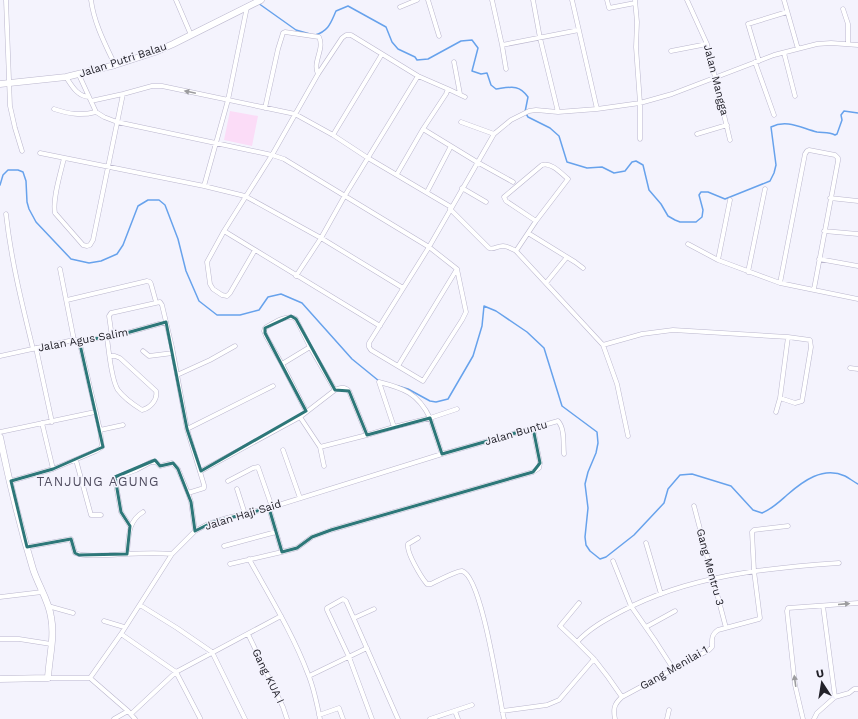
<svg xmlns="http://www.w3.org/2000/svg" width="858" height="719" viewBox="0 0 858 719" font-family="'Work Sans',sans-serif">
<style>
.green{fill:#fbdcf7}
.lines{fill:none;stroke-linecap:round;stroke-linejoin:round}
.stream{stroke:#67a2ec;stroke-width:1.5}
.street-casing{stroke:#bab6cd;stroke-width:5}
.secondary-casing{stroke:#bab6cd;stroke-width:7}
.street{stroke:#fff;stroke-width:4}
.secondary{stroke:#fff;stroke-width:6}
.oneway{fill:#9c9c9f}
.marked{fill:none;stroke:#2d7779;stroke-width:3;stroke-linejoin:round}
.labels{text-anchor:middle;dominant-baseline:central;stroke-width:3;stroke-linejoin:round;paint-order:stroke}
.street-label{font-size:11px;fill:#23222a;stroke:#f4f3fd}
.quarter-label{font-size:13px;letter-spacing:1px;fill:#514e61;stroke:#f4f3fd}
</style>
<rect width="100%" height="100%" fill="#f4f3fd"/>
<!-- green -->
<path class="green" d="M230 111 258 116 252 146 224 140Z"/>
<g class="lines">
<!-- stream -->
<path class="stream" d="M258 3 296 30 310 34
M315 35C329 31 331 22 336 11L348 6 386 27 392 42 398 49 415 57 417 60 428 59 461 41 472 40 478 48 472 71 481 74 487 73 491 85 496 89C511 87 519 84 528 97L525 112 528 117 550 128 559 136 567 162 587 168 602 167 614 173 625 171 632 162 636 161 643 165 649 190 661 204 668 216 675 220 680 222H696L702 217 703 210 699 195 701 192H708L725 199 770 181 774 173 776 165 771 127C787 119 801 128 817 132 823 133 829 132 835 135L837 134 842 120 841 115 844 111 858 113
M0 185 3 175 8 170H18L23 172 26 181 27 202 29 209 36 222 71 259 89 263 101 261 117 254 123 245 138 206 148 200H159L165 205 178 239 186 271 199 301 217 315H240L259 310 268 297 281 294 302 303 352 359 379 381
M398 386 408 389 430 401 436 402 448 399 473 356 482 326 484 306 496 311 527 332 544 348 562 406 597 432 598 443 596 453 588 472 585 484 588 508 585 537 586 545 590 551 600 559 606 557 634 535 664 503 668 489 680 475 692 474 731 486 753 510 762 513C772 509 779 502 787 495 803 481 823 466 845 476 849 478 854 482 858 484"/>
<defs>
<path id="street" d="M6 0 10 106 15 128 22 151
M91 0C94 23 105 44 115 65
M176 0 191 35
M428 0 439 36
M492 0 502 45 579 30
M533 0 540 38 558 112
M572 0 597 109
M607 0 609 8 635 3
M635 0 637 22 636 47 640 103V139
M687 0 707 44 730 140
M784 0 798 49
M400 7 417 0
M843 9 848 24V44
M502 45 506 69
M671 51 707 44
M784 53 795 96
M759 61 748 24 787 12
M454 62 460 94
M755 62 774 115
M79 75 96 112 104 117 117 122 272 155 284 159 429 247 457 269 466 312 462 320 423 381 371 350 369 347V343L429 247 494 134 511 120 529 111 536 110 558 112 597 109 640 103 672 94 774 55 817 44 831 43 858 45
M66 77C72 86 77 96 89 97
M448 89 465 97
M91 101 123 94 152 86H162L295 114 333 135 368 158 451 207
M265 108 278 49 283 33 285 32 319 37C325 49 312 62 318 74
M54 109C69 114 81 116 96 112
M461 122 494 134
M423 129 477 162 513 182
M697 134 727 125
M333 135 382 54
M40 153 204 186 245 196 321 238 403 288
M64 158C61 172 52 199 55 213L83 245 87 246 90 245 93 240 123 94
M204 186 228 100 247 7
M462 188 486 202
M427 192 451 146
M830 198 858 201
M450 209 489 248C494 250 497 246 503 246 508 246 512 249 516 251
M6 214C11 260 22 304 33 349
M536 221 506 201 504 197 542 165C551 162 561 173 568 179L536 221 516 251 603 345 642 334 673 330 788 337 810 340 811 347 802 401 795 403 780 398
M224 231 380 326
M824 231 858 234
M528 233 575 262 583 268
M688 244 718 260 780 283 858 299
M255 250 230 293 227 296 222 295 213 289 210 284 207 262 224 231 272 155 318 74 342 38 346 35H351L418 76 448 89 446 94 423 129 397 174
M819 259 858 266
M718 260 730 200
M60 269 74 340
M748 272 765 189
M296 276 321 238 344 197 418 76
M546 283 567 257
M780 283 805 154 807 151 809 150 835 155 838 158V161L814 289
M67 300 147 281 150 282 151 284 156 302
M112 337 109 316 111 313 160 302 162 305 172 347 187 429
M107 338C109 351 111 380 118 390 124 398 134 405 142 410 150 408 158 400 156 391L120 358 115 356H111
M603 345 617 384 628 436
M36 348 52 422
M143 351 149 356 173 353
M0 356 69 341 112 337 166 322
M282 364 310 347
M398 366 457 269
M850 368 858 369
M177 375 210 360 235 346
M379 382C403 388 418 393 430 418L394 427
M306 411 282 364 266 336 264 331 265 328C273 323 288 313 296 319L310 347 335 390
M776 412 780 398 788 337
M42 423 53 469
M100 430 123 425
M0 432 95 412
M367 435 394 427 379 382
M320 447 324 466
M283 450 300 498
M442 454 430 418 457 409
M76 460 91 515H101
M201 471 300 417 335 390C340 388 344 386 349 391L367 435 320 447 300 417
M11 481 53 469 96 451 102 447 100 430 79 340
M228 481 253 468 258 467 272 507
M237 489 245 514
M694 506 726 628
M130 526 121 512 115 479 117 477 136 470 151 462H156L160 466 172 463 178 469 188 493
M195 531 191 502 188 493 204 488V485L187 429 273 386
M418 538 408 544C406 552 421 577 427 584H431C437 581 458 570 462 571 482 576 499 697 504 719
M646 543 661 594
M224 546 276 532
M27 547 71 539 75 553C85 557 98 555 109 555 130 554 151 552 172 554
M282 552 297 548 312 537 331 530 533 472 539 468 540 463 533 428
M127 554C129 537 127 522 143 512
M249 559C270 597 293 634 308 674 314 688 317 704 320 719
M613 561 631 606 656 642 674 670
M230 564 282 552 269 508
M0 597 42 592
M140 605 177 628 212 652 245 719
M48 606 73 613
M823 606 835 697
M354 618 374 609
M104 621 124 627
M646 627 675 611
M121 634 176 672 200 718
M248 634 283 707 287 719
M0 639H19L51 644
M577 642 560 626 579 603
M594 659 608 677 622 697
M309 676 367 648
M48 678H90L121 634 172 554 195 531 208 524 227 518 269 508 442 454 558 421C565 429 563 443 564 454
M90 678 128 711 135 719
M455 711 458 719
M502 711 547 705 559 700 594 659 577 642C590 628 605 620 622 611 688 576 765 568 839 563
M131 714 176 672 281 616
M319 715 339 708 343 719
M114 719 128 711
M372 719 349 657 327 610V608L343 599 346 601 398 719
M430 719 472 705
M615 719C613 709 614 704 622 697L709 650 712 647C712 639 711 635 718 630L759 619 760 618 754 571 752 532 754 530 788 526
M667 719 669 710
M803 719 795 685 787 611 788 608 858 603
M814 719 817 713 835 697 849 693 854 689H858"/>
<path id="secondary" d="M0 84 66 77 115 65 155 52 173 44 261 0
M0 437C9 481 20 526 33 569 38 585 49 601 51 617 55 637 49 658 48 678L0 679"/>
</defs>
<!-- street casing -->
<use href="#street" class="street-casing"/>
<!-- secondary casing -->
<use href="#secondary" class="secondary-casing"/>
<!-- street -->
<use href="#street" class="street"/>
<!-- secondary -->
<use href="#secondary" class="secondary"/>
</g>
<!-- one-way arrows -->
<defs><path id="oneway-solid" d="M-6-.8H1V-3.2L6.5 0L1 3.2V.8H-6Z"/></defs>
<g class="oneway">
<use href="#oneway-solid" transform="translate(190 92) rotate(-168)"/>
<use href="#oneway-solid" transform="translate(844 604) rotate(-5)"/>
<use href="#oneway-solid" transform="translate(795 681) rotate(-98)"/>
</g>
<!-- marked area -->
<path class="marked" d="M291 316 296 319 335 390 349 391 367 435 430 418 442 454 533 428 540 463 533 472 331 530 312 537 297 548 282 552 269 508 213 522 195 531 191 502 178 469 173 463 160 466 155 460 115 477 121 512 130 526 127 554 79 555 75 553 71 539 27 547 11 481 53 469 103 447 79 340 112 337 166 322 187 429 201 471 306 411 265 333V328Z"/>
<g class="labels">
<!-- street labels -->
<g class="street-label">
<text transform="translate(123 60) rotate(-18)">Jalan Putri Balau</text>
<text transform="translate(716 80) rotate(76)">Jalan Mangga</text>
<text transform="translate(83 340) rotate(-10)">Jalan Agus Salim</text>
<text transform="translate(516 433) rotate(-16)">Jalan Buntu</text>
<text transform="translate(243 515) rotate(-17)">Jalan Haji Said</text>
<text transform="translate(710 567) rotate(75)">Gang Mentru 3</text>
<text transform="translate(674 668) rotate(-30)">Gang Menilai 1</text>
<text transform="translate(268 676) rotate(64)">Gang KUA I</text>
</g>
<!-- quarter labels -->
<g class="quarter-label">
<text x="98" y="481">TANJUNG AGUNG</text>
</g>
</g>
<!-- north arrow -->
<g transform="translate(822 683) rotate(348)" stroke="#f4f3fd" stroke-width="3" paint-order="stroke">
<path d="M0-3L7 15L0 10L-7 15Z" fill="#23222a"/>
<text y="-6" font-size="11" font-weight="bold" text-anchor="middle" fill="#23222a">U</text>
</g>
</svg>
